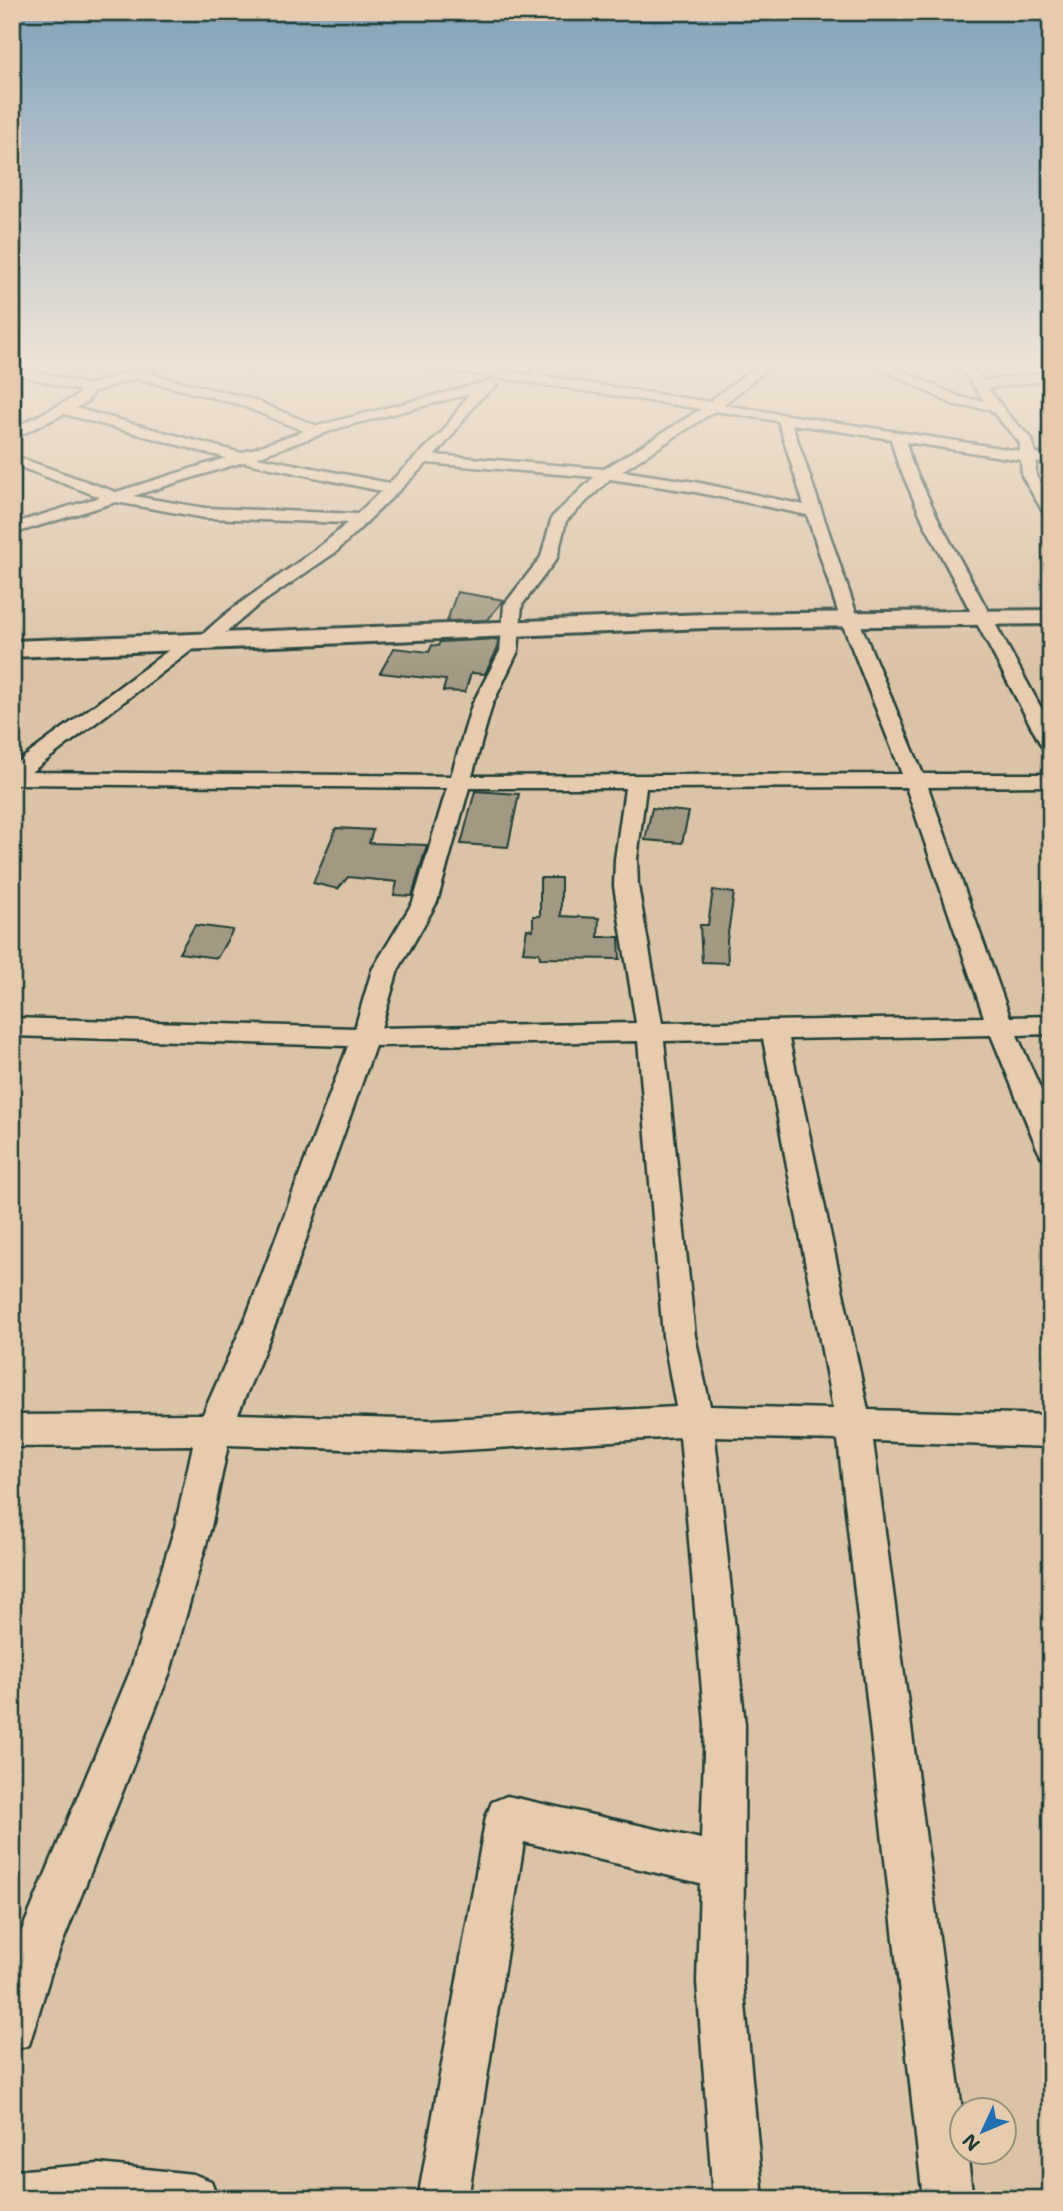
<svg xmlns="http://www.w3.org/2000/svg" width="1063" height="2211" viewBox="0 0 1063 2211" font-family="'Shantell Sans',sans-serif">
<style>
.building{fill:#a19983;stroke:#1f3d34;stroke-width:2}
.lines{fill:none;stroke-linecap:round;stroke-linejoin:round}
.minor-casing{stroke:#1f3d34;stroke-width:5}
.primary-casing{stroke:#1f3d34;stroke-width:6}
.path{stroke:#1f3d34;stroke-width:2.5;stroke-dasharray:1 2.5;stroke-linecap:butt}
.minor{fill:#e7cbae;fill-rule:evenodd}
.primary{fill:#e7cbae;fill-rule:evenodd}
</style>
<rect width="100%" height="100%" fill="#dbc3a7"/>
<filter id="ink" filterUnits="userSpaceOnUse"><feTurbulence type="fractalNoise" baseFrequency=".0143" numOctaves="2"/><feDisplacementMap in="SourceGraphic" scale="14" xChannelSelector="R" yChannelSelector="G"/><feConvolveMatrix kernelMatrix="1 2 1 2 8 2 1 2 1" color-interpolation-filters="sRGB"/></filter>
<g filter="url(#ink)">
<!-- building -->
<path class="building" d="M457 592 504 600 487 620 447 621Z
M498 639 497 650 485 674 471 673 465 692 443 691 446 680 380 673 394 648 429 652 432 645 438 646 440 642Z
M475 791 519 794 508 847 461 844Z
M652 808 689 812 682 843 645 840Z
M336 828 373 830 369 843 427 845 412 896 394 895 397 882 348 877 338 889 313 883Z
M540 878H561V916L599 918 598 937H619L620 959 540 958 539 953 523 952 527 929 533 930V916H540Z
M713 890 734 893 727 940 728 963 702 962 700 925H708Z
M195 925 233 930 217 958 179 953Z"/>
<g class="lines">
<defs>
<path id="minor" d="M425 363H453L531 375V370L536 369 572 363H597L591 367 540 376 709 402 761 363H774L723 405 1020 451V443L990 409 954 405 871 363H886L962 398 984 401 957 363H969L983 381 1043 373 1049 377 1043 381 988 388 1010 417 1032 439 1035 453 1051 456V464L1036 462V476L1051 499V517L1045 515 1022 476 1021 460 906 442 911 461 940 523 1051 726V751L1044 749 1041 745 924 523 897 461 891 439 792 424 858 618 923 774H1051V786L928 787 1010 1017 1051 1016V1034L1017 1035 1051 1113V1159L1041 1156 1037 1148 991 1035 789 1039 868 1410 1051 1415V1447L873 1441 962 2110V2152H967L973 2199H923L838 1440 715 1437 745 1725 743 1982 763 2199H713L697 1982 700 1883 524 1842 468 2199H418L486 1817 492 1802 507 1796 701 1839 705 1725 680 1437 430 1452 228 1445 211 1527 170 1672 52 1969 29 2045 12 2051V1954L130 1672 175 1527 193 1445 12 1447V1415L203 1414 247 1315 348 1046 12 1036V1018L355 1028 372 970 413 902 447 788 12 784V766L188 636H201C245 593 302 566 347 523L205 518 116 502 12 534V524L100 497 12 464V455L116 492 226 458 64 414 12 439V429L77 396 80 391 12 373V365L88 385 149 366 155 370 149 374 248 398 317 426 490 381 497 385C491 391 484 394 479 400 463 418 453 437 435 455L604 469 701 409 431 367ZM135 378 238 404 304 431 241 453 75 408 87 402 93 392ZM469 394 444 430 389 483 257 457 342 427ZM715 411 778 421 804 505 695 482 622 471ZM243 462 381 491 357 514 205 508 133 496ZM427 463 594 477 552 517 541 557 504 605 500 651 472 705 451 776 31 772 201 643H214L257 606 336 552ZM610 479 695 492 807 515 840 618 902 774 472 776 492 705 518 651 522 605 557 558 566 521ZM906 787 984 1017 662 1023 638 886 637 859 646 788ZM469 788H625L615 859 614 886 636 1023 381 1028 398 970 437 902ZM763 1039 833 1409 710 1406 695 1336 664 1041ZM638 1041 663 1336 676 1407 430 1420 238 1414 279 1315 375 1046Z
M99 2164 193 2174 211 2181 218 2199H12V2171Z"/>
<path id="primary" d="M1051 610V624L705 628 12 657V641L705 614Z"/>
</defs>
<!-- minor casing -->
<use href="#minor" class="minor-casing"/>
<!-- primary casing -->
<use href="#primary" class="primary-casing"/>
<!-- path -->
<path class="path" d="M72 366 83 363"/>
<!-- minor -->
<use href="#minor" class="minor"/>
<!-- primary -->
<use href="#primary" class="primary"/>
</g>
</g>
<!-- sky -->
<linearGradient id="sky" x2="0" y2="1"><stop stop-color="#82a2ba"/><stop offset="0.54" stop-color="#efe4d7"/><stop offset="1" stop-color="#efe4d7" stop-opacity="0"/></linearGradient>
<rect width="1063" height="672" fill="url(#sky)"/>
<!-- margin -->
<rect width="1063" height="2211" fill="none" stroke="#e7cbae" stroke-width="42"/>
<rect x="21" y="21" width="1021" height="2169" fill="none" stroke="#1f3d34" stroke-width="2.5" filter="url(#ink)"/>
<!-- north arrow -->
<g transform="translate(983 2131) rotate(226)"><circle r="33" fill="#e7cbae" stroke="#97927d" stroke-width="2"/>
<path d="M0-5L12 26L0 18L-12 26Z" fill="#1f6fb2"/>
<text y="-10" font-size="19" font-weight="bold" text-anchor="middle" fill="#1f3d34">N</text>
</g>
</svg>
